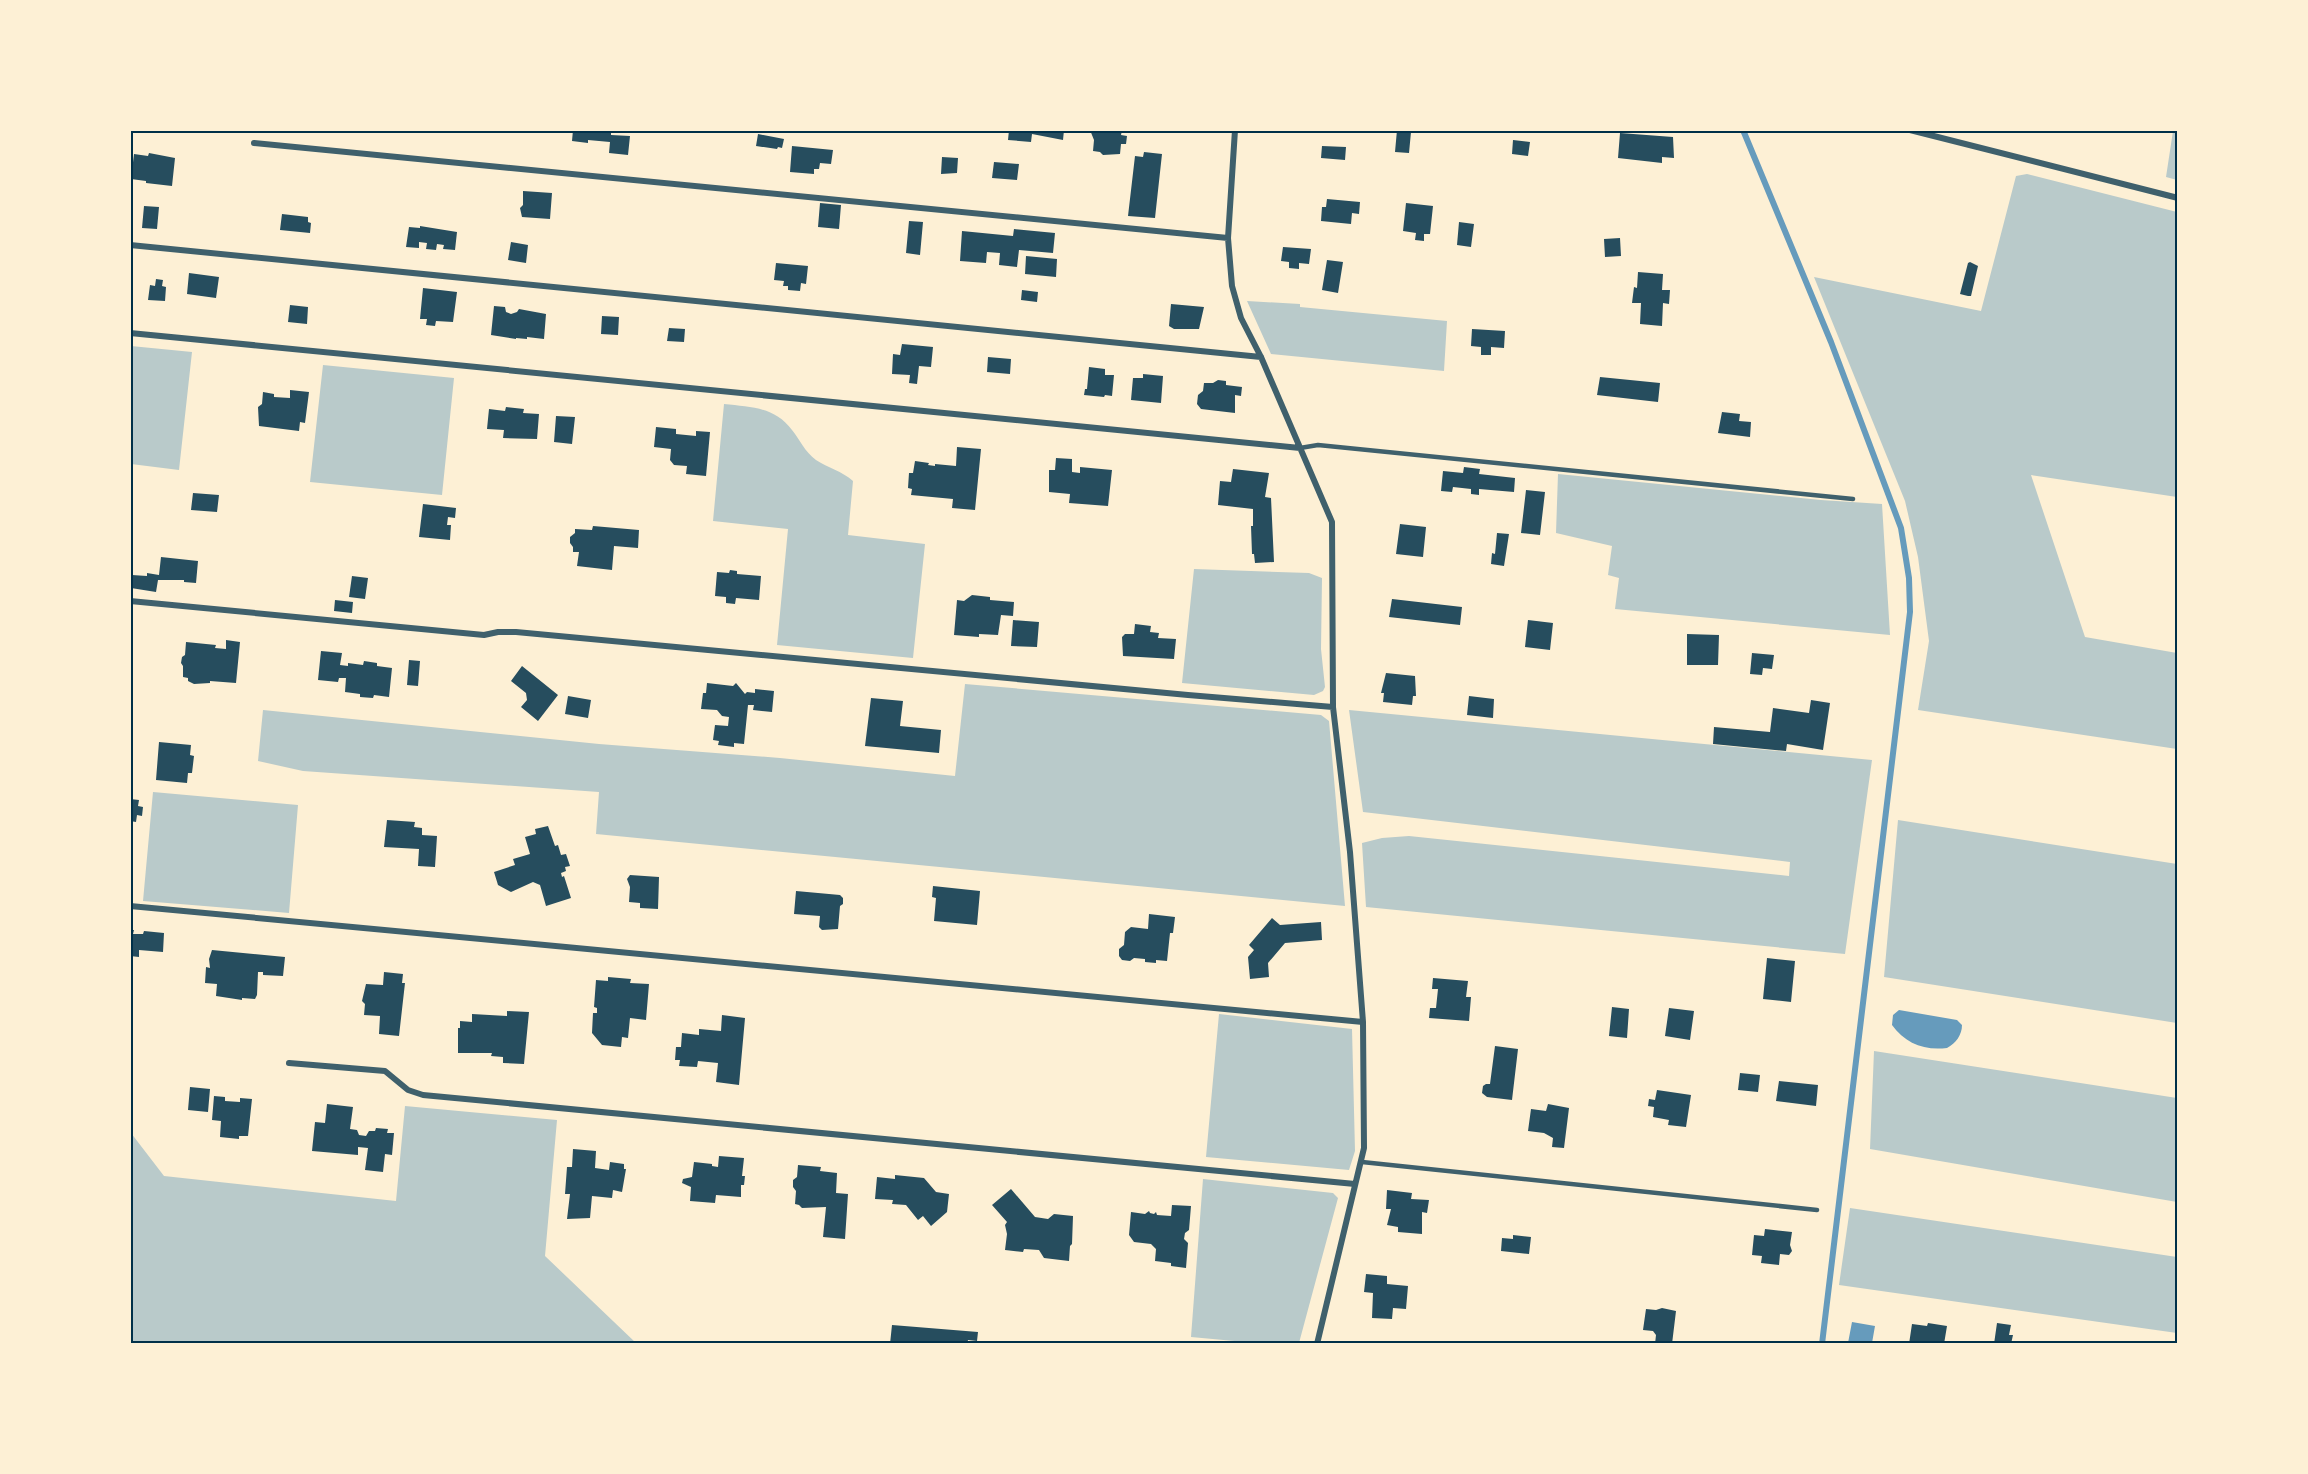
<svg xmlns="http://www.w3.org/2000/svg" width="2308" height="1474" viewBox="0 0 2308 1474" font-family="Poppins,sans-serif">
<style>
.green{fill:#b9caca}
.water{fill:#669bbc}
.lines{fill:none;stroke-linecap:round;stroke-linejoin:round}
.stream{stroke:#669bbc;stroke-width:6}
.building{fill:#264d5e}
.service{stroke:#3f606c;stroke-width:4.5}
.minor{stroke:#3f606c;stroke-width:6}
.neatline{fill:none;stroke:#003049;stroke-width:2}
</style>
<rect width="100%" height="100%" fill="#fdf0d5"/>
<!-- green -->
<path class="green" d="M2173 131H2177V180L2166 177Z
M2027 174 2177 212V497L2031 475 2085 637 2177 653V749L1918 710 1929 641 1918 557 1905 501 1814 277 1981 311 2016 176Z
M1247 301 1300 304V307L1447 321 1444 371 1271 354Z
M131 346 192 352 179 470 131 464Z
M323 365 454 378 442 495 310 482Z
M724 404C751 407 775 407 792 430 800 440 805 452 816 460 828 468 842 471 853 481L848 535 925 544 913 658 777 645 788 529 713 521Z
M1558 474 1821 500 1882 504 1890 635 1615 609 1619 578 1608 575 1612 546 1556 533Z
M1194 569 1309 573 1322 578 1321 649 1325 687 1323 691 1314 695 1182 683Z
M965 684 1321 715 1329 721 1345 906 596 834 599 792 303 771 258 761 263 710 599 744 780 758 955 776Z
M1349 710 1872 760 1845 954 1366 907 1362 843 1382 838 1409 836 1789 876 1790 862 1363 812Z
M153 792 298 805 289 913 143 901Z
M1898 820 2177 864V1023L1884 977Z
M1219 1014 1352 1029 1355 1151 1349 1170 1206 1157Z
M1874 1051 2177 1098V1202L1870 1149Z
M405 1106 557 1120 545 1256 636 1343H131V1133L164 1176 396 1201Z
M1203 1179 1333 1193 1338 1198 1299 1343H1256L1191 1337Z
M1850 1208 2177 1257V1333L1839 1285Z"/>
<!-- water -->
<path class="water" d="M1899 1010 1957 1020 1962 1025C1962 1035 1956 1043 1947 1048 1924 1051 1905 1043 1892 1025L1893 1015Z
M1852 1322 1875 1326 1872 1343H1848Z"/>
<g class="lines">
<!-- stream -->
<path class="stream" d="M1743 130 1831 342 1901 528 1909 578 1910 612 1822 1344"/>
</g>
<!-- building -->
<path class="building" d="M573 130H611V135L630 136 628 155 609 153 610 142 588 140V143L572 141Z
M1009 130H1064L1063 140 1032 134 1031 142 1008 140Z
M1090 130H1122L1121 135 1127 136 1126 144H1121L1120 154 1103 155 1100 152 1093 151 1094 140Z
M1397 130 1411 132 1409 153 1395 152Z
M1620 133 1673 137 1674 158 1662 157V163L1618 158Z
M758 134 784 139 782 148 778 147 777 149 756 146Z
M1513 140 1530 142 1528 156 1512 154Z
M792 146 833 150 831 164 820 163 819 169H814V174L790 172Z
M1322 146 1346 147 1345 160 1321 158Z
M1144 152 1162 154 1155 218 1128 216 1135 156 1143 157Z
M149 153 175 158 172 186 146 183V181L131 179 134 154 148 156Z
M942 157 958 158 957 173 941 174Z
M994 162 1019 164 1017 180 992 178Z
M523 191 552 193 550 219 522 217 520 208 523 205Z
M1327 199 1360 202 1359 214 1352 213 1351 224 1321 221 1322 207H1326Z
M820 203 841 205 839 229 818 227Z
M1406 203 1433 206 1430 234H1424V241L1415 240 1416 233 1403 231Z
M144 206 159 207 157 229 142 228Z
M282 214 308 217V222L311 223 310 233 280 230Z
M909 221 923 222 920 255 906 253Z
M1459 222 1474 224 1471 247 1457 245Z
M420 226 457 232 455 250 443 249 444 245 437 244 436 250 426 249 427 243 419 242V248L406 247 409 227 420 228Z
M1014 229 1055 233 1053 253 1019 250 1017 267 999 265 1000 253 987 252 986 263 960 261 962 231 1013 236Z
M1620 238 1621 256 1605 257 1604 239Z
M511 242 528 245 526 263 508 260Z
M1283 247 1311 249 1309 264 1299 263V269L1289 268V262L1281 261Z
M1026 256 1057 259 1056 277 1025 274Z
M1327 260 1343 262 1338 293 1322 290Z
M1970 262 1978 266 1971 296H1968L1960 294 1968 263Z
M776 263 808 266 806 284 801 283 800 291 788 290V286H783L784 281 774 280Z
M1638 272 1663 274 1662 290H1670L1669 304 1663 303 1662 326 1640 324 1641 303H1632L1634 287 1637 288Z
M189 273 219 277 216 298 187 294Z
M156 279 163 280 162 286 166 287 165 301 148 300 150 285 155 286Z
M423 288 457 292 453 322 436 321 435 326 426 325 427 319H420Z
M1022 290 1038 292 1037 302 1021 300Z
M1171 304 1204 307 1199 329H1174L1169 326Z
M290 305 308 307 307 324 288 322Z
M494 306 505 307 506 312 511 314 517 312 519 309 546 314 544 339 527 337V339L516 338V339L491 335Z
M602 316 619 317 618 335 601 334Z
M669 328 685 329 684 342 667 341Z
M1472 329 1505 331 1504 348 1491 347V355H1481V347L1471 346Z
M902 344 933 347 931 367 919 366 917 384 909 383 910 375 892 374 893 354 900 355Z
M988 357 1011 359 1010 374 987 372Z
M1089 367 1105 369V375H1114L1112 396 1105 395 1104 397 1084 395 1085 389H1087Z
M1143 374 1163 376 1161 403 1131 400 1133 378H1143Z
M1600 377 1660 383 1658 402 1597 395Z
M1218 380 1226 381V385L1242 387 1241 396 1235 395V413L1201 409 1197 404 1198 395 1203 391 1204 383H1213Z
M290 390 309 392 305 423 300 422 299 431 259 426 258 407 262 404 263 392 274 394V397L290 398Z
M506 407 524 409 523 413 539 414 537 439 503 438 504 430 487 429 489 409 505 411Z
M1722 412 1740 414 1739 421 1751 422 1750 437 1718 433Z
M556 416 575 417 572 444 554 442Z
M656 427 676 429V434L696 436V431L710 432 706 476 686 474 687 466 674 465 670 460 671 449 654 447Z
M957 447 981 449 975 510 952 508 953 499 911 495 912 489 908 488 909 473H913L915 461 929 463 928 465 935 466V464L956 466Z
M1056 458 1072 459V472L1080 473V467L1112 470 1108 506 1069 503 1070 494 1049 492V470H1055Z
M1464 467 1480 469 1479 474 1515 478 1514 492 1479 489V495L1471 494V489L1453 487 1452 492 1441 491 1443 471 1463 473Z
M1233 469 1269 473 1265 497 1271 498 1274 562 1255 563 1254 554H1252L1251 526H1253V509L1218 505 1220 481 1231 482Z
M1526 490 1545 492 1540 535 1521 533Z
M193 493 219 495 217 512 191 510Z
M423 504 456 508 455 518 448 517 447 525H451L450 540 419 537Z
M1400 524 1426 527 1423 557 1396 554Z
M593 526 639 530 638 548 614 546 612 570 577 566 579 552H573V547L570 543V537L575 533V529L592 530Z
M1497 533 1509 534 1504 566 1491 564 1492 553 1495 554Z
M161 557 198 561 196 583 184 582V580H158L156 592 131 588 132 575 147 576V573L159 575Z
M730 570 737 571V574L761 576 759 600 736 598 735 604 726 603V597L715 596 717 572 729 573Z
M352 576 368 578 365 599 349 597Z
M972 595 990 597V600L1014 602 1013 616 1001 615 998 635 979 634V637L954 635 957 600 964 601Z
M1392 599 1462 607 1460 625 1389 617Z
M335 600 353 602 352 613 334 611Z
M1013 620 1039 622 1037 647 1011 646Z
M1528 620 1553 623 1550 650 1525 647Z
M1135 624 1151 626 1150 632 1159 633 1158 638 1176 639 1174 659 1123 656 1122 637 1125 634H1134Z
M1687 634 1719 635 1718 665H1687Z
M226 640 240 642 236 683 210 681V683L194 684 188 681V678L183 677V666L181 663 182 657 185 655 186 642 216 645 215 648 226 649Z
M321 651 342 653 340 665 348 666V663L363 665 364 661 377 663V666L392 668 389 697 374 695 373 698 360 697V694L345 692 346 678H339L338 682 318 680Z
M1752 653 1774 655 1772 669 1763 668 1762 675 1750 674Z
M409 660 420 661 418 686 407 685Z
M522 666 558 695 538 721 521 707 527 700 526 693 511 681Z
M1386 673 1415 676 1416 696H1413L1412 705 1383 702 1384 693H1381Z
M707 683 733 686 736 683 745 694 747 692 755 693V689L774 691 772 712 753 710 754 705H748L744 744 734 743V747L718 745 719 741 713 740 715 725 728 726 729 717 722 716 717 710 701 709 703 693H706Z
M568 696 591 700 588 718 565 714Z
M1469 696 1494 699 1493 718 1467 715Z
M871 698 903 701 900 726 941 730 939 753 865 746Z
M1811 700 1830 703 1823 750 1787 744 1786 751 1713 744 1714 727 1770 732 1773 708 1809 713Z
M159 742 191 745 190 755 194 756 192 773H188L187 783 156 780Z
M130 799 139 800 138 806 143 807 142 816 137 815 136 822 130 821Z
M387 820 415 822 414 827 422 828V835L437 836 435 867 418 866 419 849 384 847Z
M548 826 555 846 558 845 561 855 566 854 570 866 565 867 566 871 561 873 562 877 564 876 571 898 546 906 540 885 533 882 511 892 498 885 494 872 515 865 513 859 530 854 525 837 536 834 535 829Z
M630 875 659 877 658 909 640 908V903L629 902 630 887 627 879Z
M933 886 980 891 977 925 934 921 936 898 932 897Z
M796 891 840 895 843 898V904L840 906 838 929 822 930 819 927 820 916 794 914Z
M1149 914 1175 917 1173 933H1170L1167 961 1156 960V963L1145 962V959L1134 958 1130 961 1122 960 1119 956V949L1124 945 1125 932 1131 927 1148 929Z
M1272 918 1280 925 1321 922 1322 940 1285 943 1268 963 1269 977 1250 979 1248 957 1254 950 1249 945Z
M130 930H134L133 934H143L144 931 164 933 163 952 139 950V957L130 956Z
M212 950 285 957 283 976 263 975V972H258L257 995 255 999 242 998V1000L216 996 217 984 205 983 206 967 210 968 209 959Z
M1767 958 1795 961 1791 1002 1763 999Z
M384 972 403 974 402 983H405L399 1036 379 1034 380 1016 364 1015 365 1004 362 1001 366 984 383 985Z
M608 977 631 979 630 983 649 984 646 1020 630 1018 628 1038 622 1037 621 1047 602 1045 592 1033 593 1013H597V1008L594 1007 596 980 608 981Z
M1433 978 1468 981 1466 997H1471L1469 1021 1429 1018 1430 1008H1436L1438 989H1432Z
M1612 1007 1629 1009 1627 1038 1609 1036Z
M1669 1008 1694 1011 1690 1040 1665 1036Z
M507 1011 529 1012 524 1064 503 1063V1057L491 1056 492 1053H458V1028H460V1021L472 1022V1014L507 1016Z
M722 1015 745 1018 739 1085 716 1082 718 1063 698 1061 697 1067 679 1066 680 1060H675L676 1047H681L682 1033 699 1035V1029L721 1031Z
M1495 1046 1518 1049 1512 1100 1487 1097 1482 1093 1483 1086 1486 1084H1490Z
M1740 1073 1760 1075 1758 1092 1738 1090Z
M1779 1081 1818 1085 1816 1106 1776 1101Z
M190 1087 210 1089 208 1112 188 1110Z
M1657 1090 1691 1095 1686 1127 1668 1125 1669 1120 1653 1117 1654 1107 1648 1106 1649 1099 1655 1100Z
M214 1096 225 1097V1101L240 1102V1098L252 1099 248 1136H239V1139L220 1137 221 1121 212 1120Z
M327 1104 353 1107 350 1129 357 1130 359 1135 366 1136 369 1131H375L376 1128 388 1129 387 1133H394L392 1155 385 1154 383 1172 365 1170 368 1148 358 1147V1155L312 1151 315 1122 325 1123Z
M1548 1104 1569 1108 1564 1148 1552 1147 1553 1138 1544 1133 1528 1131 1531 1109 1546 1111Z
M573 1149 596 1151 595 1168 609 1170 610 1162 624 1164V1169H626L622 1192 613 1190 612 1198 592 1196 590 1218 567 1219 570 1194H565L567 1167H572Z
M719 1156 744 1158 742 1176H745L744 1185H741V1197L716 1195 715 1203 690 1201 691 1187 682 1183 683 1179 692 1177 694 1162 712 1164V1166L718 1167Z
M798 1165 821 1167 820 1171 837 1173 836 1193 848 1194 845 1239 823 1237 826 1207 802 1208 799 1205 795 1204 796 1191 793 1187V1180L797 1177Z
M895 1175 924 1178 936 1192 949 1194 947 1212 931 1226 923 1216 918 1220 906 1205 892 1204 893 1200 875 1199 877 1177 895 1179Z
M1011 1189 1035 1217 1048 1219 1054 1214 1073 1216 1072 1244 1070 1246 1069 1261 1044 1258 1039 1250 1024 1249 1023 1252 1005 1250 1007 1234 1005 1225 1007 1222 992 1205Z
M1387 1190 1412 1193 1411 1199 1429 1200 1427 1213 1422 1212V1234L1398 1232V1227L1387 1225 1391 1209H1386Z
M1172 1205 1191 1206 1189 1230 1185 1233 1184 1239 1188 1243 1186 1268 1171 1266V1263L1155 1261 1156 1249 1151 1244 1134 1242 1129 1235 1131 1212 1145 1214 1149 1211 1150 1213 1154 1214 1156 1212 1157 1215 1171 1216Z
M1765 1229 1792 1232 1790 1245 1792 1251 1789 1255 1780 1254 1779 1265 1761 1263 1762 1256 1752 1255 1754 1235 1764 1236Z
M1513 1235 1531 1237 1529 1254 1501 1251 1502 1238 1513 1239Z
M1366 1274 1387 1276V1284L1408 1286 1406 1309 1393 1308 1392 1319 1372 1318 1373 1293 1364 1292Z
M1662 1308 1676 1311 1672 1344H1655L1656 1335 1653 1331 1643 1330 1646 1309 1656 1310Z
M1928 1323 1947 1326 1944 1344H1909L1912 1324 1927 1326Z
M1997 1323 2011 1325 2009 1335H2013L2011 1344H1994Z
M892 1325 978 1332 977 1341 968 1340 967 1344H890Z"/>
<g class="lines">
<!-- service -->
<path class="service" d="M1300 448 1318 445 1853 499
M1362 1162 1817 1210"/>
<!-- minor -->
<path class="minor" d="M1235 130 1228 238 1232 286 1241 318 1261 357 1332 522 1333 707 1350 852 1363 1022 1364 1148 1317 1344
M1910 130 2178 198
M254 143 1228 238
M130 245 1261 357
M130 333 1300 448
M130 601 484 635 498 632H516L1188 695 1333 707
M130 906 1363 1022
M289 1063 385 1071 408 1090 423 1095 1355 1184"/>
</g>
<!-- border -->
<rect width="2308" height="1474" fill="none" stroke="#fdf0d5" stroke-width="264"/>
<rect x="132" y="132" width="2044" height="1210" class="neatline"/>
</svg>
